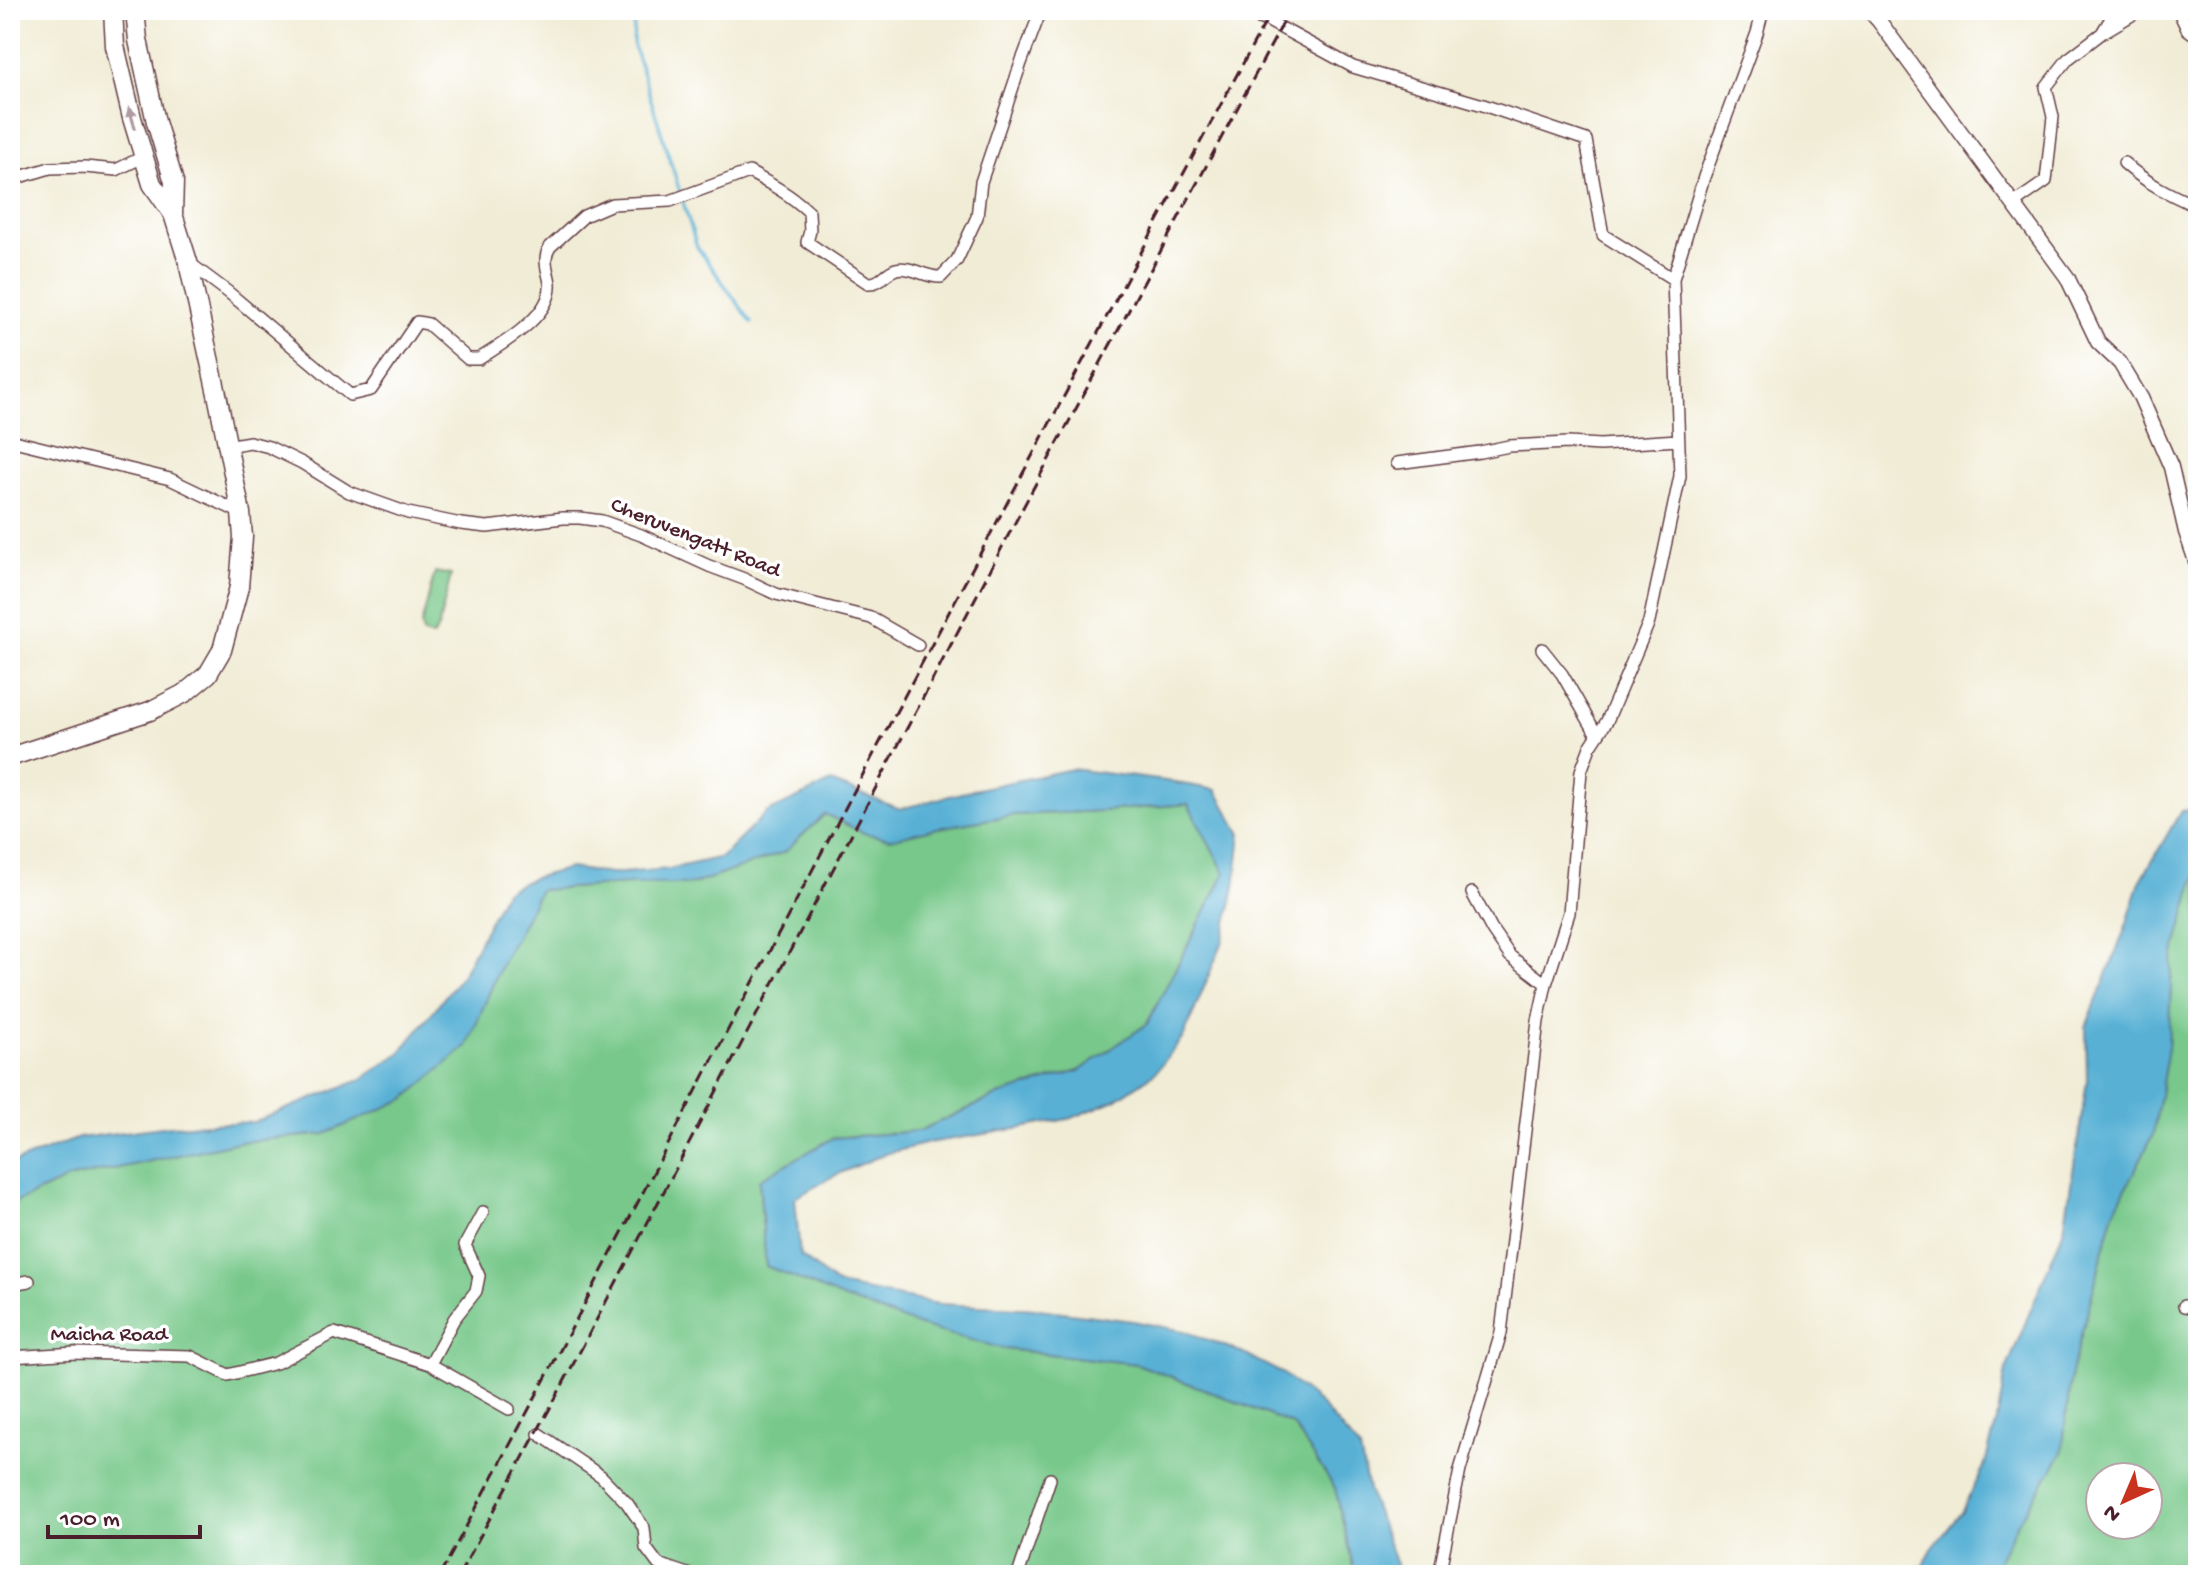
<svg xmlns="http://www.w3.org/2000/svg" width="2208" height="1585" viewBox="0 0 2208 1585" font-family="'Gochi Hand',sans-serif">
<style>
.green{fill:#77c88a;stroke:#60745a;stroke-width:2;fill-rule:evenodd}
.water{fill:#58b1d5;stroke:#516880;stroke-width:2}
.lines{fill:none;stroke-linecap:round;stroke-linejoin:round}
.stream{stroke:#58b1d5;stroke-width:3}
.minor-casing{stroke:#633e44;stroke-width:14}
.tertiary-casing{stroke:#633e44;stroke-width:17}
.trunk-casing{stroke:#633e44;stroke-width:21}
.minor{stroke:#fff;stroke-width:11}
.tertiary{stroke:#fff;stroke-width:14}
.trunk{stroke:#fff;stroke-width:18}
.rail{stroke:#4a1f2b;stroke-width:3;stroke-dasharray:12 6;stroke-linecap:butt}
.oneway{fill:#ae9aa0}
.labels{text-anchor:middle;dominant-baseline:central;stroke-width:7;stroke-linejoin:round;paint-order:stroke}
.street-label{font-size:22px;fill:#4a1f2b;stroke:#fff}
</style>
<rect width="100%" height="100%" fill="#fff"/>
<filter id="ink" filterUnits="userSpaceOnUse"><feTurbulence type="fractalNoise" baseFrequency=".0125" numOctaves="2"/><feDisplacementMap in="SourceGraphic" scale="16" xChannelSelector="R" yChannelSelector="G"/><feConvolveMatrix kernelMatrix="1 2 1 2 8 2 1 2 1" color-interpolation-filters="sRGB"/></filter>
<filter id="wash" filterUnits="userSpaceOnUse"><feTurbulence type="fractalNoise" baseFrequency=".006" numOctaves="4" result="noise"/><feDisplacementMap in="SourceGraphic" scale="32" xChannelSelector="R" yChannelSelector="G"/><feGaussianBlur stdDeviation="1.8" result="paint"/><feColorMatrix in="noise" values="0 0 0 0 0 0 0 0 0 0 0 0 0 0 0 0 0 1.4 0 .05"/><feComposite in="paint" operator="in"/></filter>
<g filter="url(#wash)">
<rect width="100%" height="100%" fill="#f1ecd5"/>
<!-- green -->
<path class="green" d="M435 572 451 575 438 628 432 637 423 634 421 625Z
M1189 804 1225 873 1147 1024 1079 1071 999 1095 919 1131 833 1138 759 1180 766 1266 1004 1349 1137 1364 1212 1392 1293 1425 1335 1488 1355 1575H10V1205L67 1179 239 1142 325 1134 501 965 540 890 629 884H694L785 852 825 814 864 833 890 839 932 829 1014 815 1102 811Z
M2198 873V1575H1991L2017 1524 2062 1454 2071 1373 2114 1211 2153 1135 2168 1048 2172 962 2194 881ZM2100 1477H2148V1525H2100Z"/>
<!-- water -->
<path class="water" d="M1072 769 1166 781 1216 790 1241 834 1235 887 1223 941 1184 1036 1155 1073 1115 1100 1072 1118 1022 1128 928 1143 885 1154 838 1174 795 1198 800 1255 837 1285 938 1304 1039 1309 1133 1321 1184 1331 1238 1351 1282 1373 1319 1403 1360 1450 1368 1490 1400 1575H1355L1335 1488 1293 1425 1212 1392 1137 1364 1004 1349 923 1327 847 1300 766 1266 759 1180 833 1138 919 1131 999 1095 1079 1071 1147 1024 1225 873 1188 804 1102 811 1014 815 932 829 890 839 864 833 825 814 785 852 694 884H629L540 890 501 965 467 1046 405 1099 325 1134 239 1142 67 1179 10 1205V1164L79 1138 170 1126 254 1122 360 1080 400 1053 462 975 505 891 533 878 570 868 610 874 669 869 722 857 766 813 831 782 900 809 973 790Z
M2198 809V873L2194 881 2172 962 2168 1048 2153 1135 2114 1211 2071 1373 2062 1454 2017 1524 1991 1575H1918L1932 1549 1962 1511 1984 1467 1997 1420 2006 1370 2064 1229 2087 1081 2086 1027 2124 932 2140 882 2181 811Z"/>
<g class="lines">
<!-- stream -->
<path class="stream" d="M635 10 633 43 681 195
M683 202 697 247 752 323"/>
</g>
</g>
<g filter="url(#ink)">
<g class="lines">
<defs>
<path id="minor" d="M2178 10 2187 29 2198 37
M1263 18 1353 67 1483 105 1586 140 1603 235 1673 279
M2105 31 2140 10
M2124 163C2146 183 2171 195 2198 207
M10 180 50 168 85 167 116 170 145 156
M2013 204 2046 181 2053 117 2046 87 2068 59 2102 33 2116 10
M188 262 228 292 350 395 371 390 417 322 428 324 468 359H479C503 343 553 316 550 283 548 270 542 259 550 247L584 216 612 204 670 201 749 172C771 184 791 195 809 212L810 231 807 242 868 283C881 284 884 273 896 269 910 265 926 278 941 277L957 260 977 217 981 182 1021 63 1041 10
M10 440 170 479 241 513
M226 446 250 442 269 447 302 463 349 492 408 513 461 524 487 527 563 518H580L602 521 641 535 709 566 744 579 776 594 871 618 918 645
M1397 463 1480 452 1509 446 1568 443 1600 445 1678 440
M1542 649 1562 674 1597 735
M1546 984 1569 913 1581 771 1590 747 1607 721 1649 622 1680 476 1673 279 1704 177 1757 33 1763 10
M10 1284 29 1281
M2184 1306 2198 1308
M10 1357 76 1353 190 1356 228 1375 276 1363 334 1333 430 1364 509 1409
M430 1364 454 1319 476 1291 479 1276 465 1245 483 1212
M539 1434 601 1476 627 1503 644 1528 646 1548 658 1564 690 1575
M1018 1575 1050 1479
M1439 1575 1460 1470 1501 1333 1538 1021 1546 984 1510 956 1492 930 1472 893"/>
<path id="tertiary" d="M1241 10 1263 18
M1869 10 1879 21 2067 277 2098 342 2120 363 2141 398 2171 467 2186 532 2198 567"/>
<path id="trunk" d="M135 10 138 40 156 122 174 182 173 214
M10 757 150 711 185 693 208 674 222 650 239 587 243 537 241 513 217 394 188 262 173 214 152 184 132 118 115 46 113 10"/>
</defs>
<!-- minor casing -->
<use href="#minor" class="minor-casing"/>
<!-- tertiary casing -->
<use href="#tertiary" class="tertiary-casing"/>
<!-- trunk casing -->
<use href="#trunk" class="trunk-casing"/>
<!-- minor -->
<use href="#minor" class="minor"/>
<!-- tertiary -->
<use href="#tertiary" class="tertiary"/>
<!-- trunk -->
<use href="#trunk" class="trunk"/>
<!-- rail -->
<path class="rail" d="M440 1575C539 1392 635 1208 731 1024 910 685 1089 347 1272 10
M459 1575 556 1397 1020 513 1290 10"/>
</g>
<!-- one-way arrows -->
<defs><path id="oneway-solid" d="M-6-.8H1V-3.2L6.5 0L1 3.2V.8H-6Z" transform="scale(2)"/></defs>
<use class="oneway" href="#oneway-solid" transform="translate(132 118) rotate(-106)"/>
</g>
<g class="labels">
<!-- street labels -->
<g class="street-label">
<text transform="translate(695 539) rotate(22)">Cheruvengatt Road</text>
<text x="109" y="1336">Maicha Road</text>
</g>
</g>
<!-- margin -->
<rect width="2208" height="1585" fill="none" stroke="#fff" stroke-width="40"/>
<!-- north arrow -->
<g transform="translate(2124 1501) rotate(224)"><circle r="38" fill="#ffffff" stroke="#b7a5aa" stroke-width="2"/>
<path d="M0-6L14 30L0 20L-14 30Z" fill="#c8321e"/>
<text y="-12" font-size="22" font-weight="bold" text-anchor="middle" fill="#4a1f2b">N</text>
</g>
<!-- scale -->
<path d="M48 1525v12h152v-12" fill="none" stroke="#4a1f2b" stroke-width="4"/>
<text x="60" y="1525" font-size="24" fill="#4a1f2b" stroke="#ffffff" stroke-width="6" paint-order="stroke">100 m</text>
</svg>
